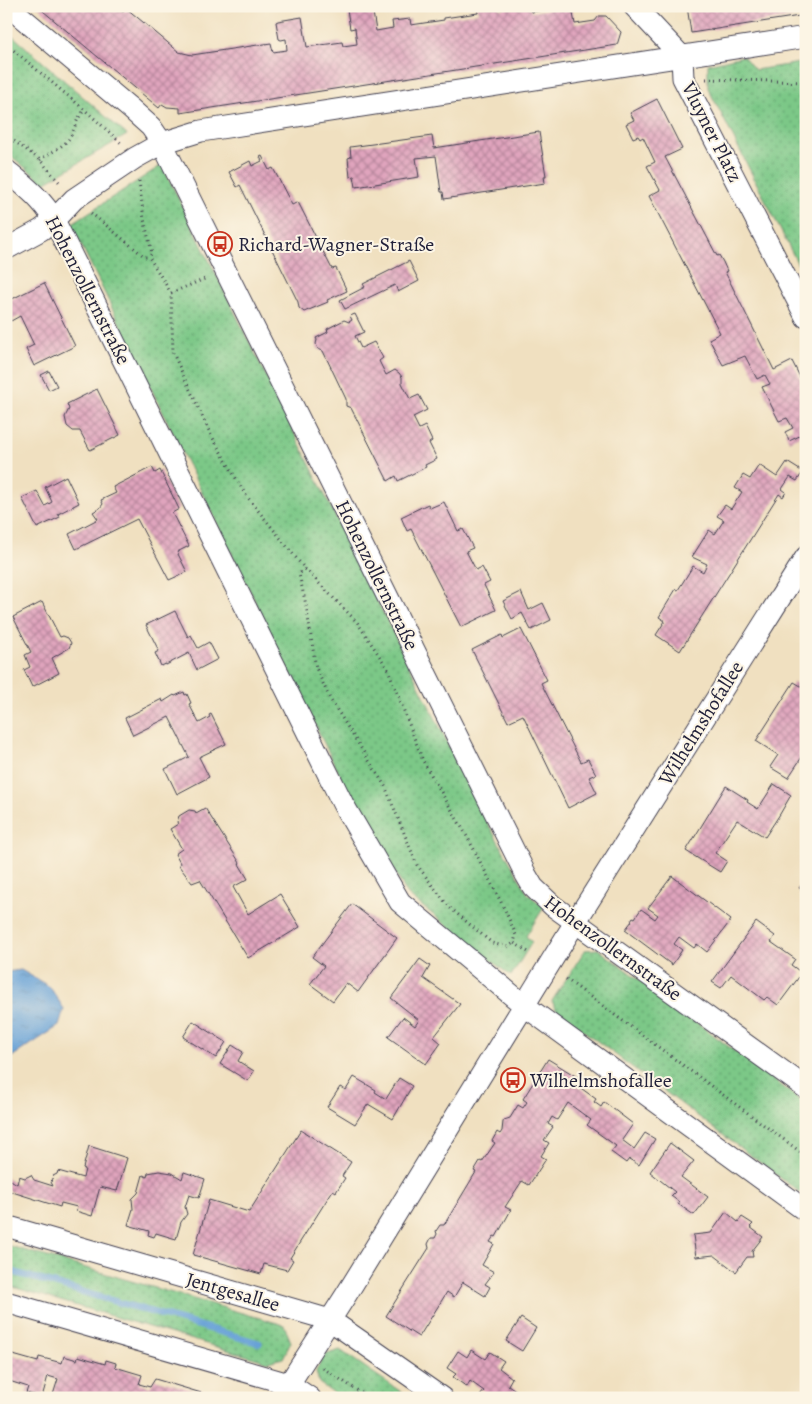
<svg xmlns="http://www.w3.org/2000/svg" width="812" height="1404" viewBox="0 0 812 1404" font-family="Alegreya,serif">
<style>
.grass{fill:url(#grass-dots);stroke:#4e7561}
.water{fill:url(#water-ripples);stroke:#446289}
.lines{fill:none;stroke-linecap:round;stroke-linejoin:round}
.stream{stroke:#67a2d7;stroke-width:7}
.building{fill:url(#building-cross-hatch)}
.minor-casing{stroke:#413e4f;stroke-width:23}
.path{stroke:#413e4f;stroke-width:3;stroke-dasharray:1 4;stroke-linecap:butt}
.minor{stroke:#fff;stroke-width:21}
.labels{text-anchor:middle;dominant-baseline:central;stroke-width:4;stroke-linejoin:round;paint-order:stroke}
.street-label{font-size:20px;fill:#22223b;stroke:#fcf5e5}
.poi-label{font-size:20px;fill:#22223b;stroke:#fcf5e5;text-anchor:start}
</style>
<defs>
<pattern id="grass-dots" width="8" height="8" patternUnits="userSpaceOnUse" patternTransform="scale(1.25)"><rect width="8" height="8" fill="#7bc887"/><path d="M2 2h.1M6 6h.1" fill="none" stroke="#64a270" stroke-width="1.8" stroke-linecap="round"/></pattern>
<pattern id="water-ripples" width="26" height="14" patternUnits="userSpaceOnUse" patternTransform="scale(1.25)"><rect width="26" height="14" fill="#67a2d7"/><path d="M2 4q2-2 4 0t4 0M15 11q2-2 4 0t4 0" fill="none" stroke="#5484b0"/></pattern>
<pattern id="building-cross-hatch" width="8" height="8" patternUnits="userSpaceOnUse" patternTransform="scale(1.25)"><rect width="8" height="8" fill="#e0a4bd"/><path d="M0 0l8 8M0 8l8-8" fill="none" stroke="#b5859b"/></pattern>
</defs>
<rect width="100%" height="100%" fill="#fcf5e5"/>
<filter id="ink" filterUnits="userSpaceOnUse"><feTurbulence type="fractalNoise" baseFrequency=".02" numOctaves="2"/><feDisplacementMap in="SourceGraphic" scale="10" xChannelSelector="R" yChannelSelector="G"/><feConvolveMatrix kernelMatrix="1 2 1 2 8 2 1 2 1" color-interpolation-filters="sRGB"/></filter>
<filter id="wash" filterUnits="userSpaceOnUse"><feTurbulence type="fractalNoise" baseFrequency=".0096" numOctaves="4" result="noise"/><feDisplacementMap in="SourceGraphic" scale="20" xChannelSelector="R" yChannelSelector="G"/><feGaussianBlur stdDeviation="1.12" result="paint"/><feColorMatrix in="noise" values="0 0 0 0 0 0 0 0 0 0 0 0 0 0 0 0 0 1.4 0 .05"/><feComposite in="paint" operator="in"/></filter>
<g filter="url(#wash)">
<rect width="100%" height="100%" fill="#f0e0c0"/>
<!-- grass -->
<path class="grass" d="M6 30 127 135 44 183 6 152Z
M743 56 755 70 806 62V280L708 88V64Z
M162 165 482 813 528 894 544 907 526 936 532 942 511 976 408 895 346 788 71 224Z
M598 949 806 1104V1197L557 1011 552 1001 585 950Z
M6 1245 284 1325 291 1342 283 1358 268 1362 6 1285Z
M340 1350 410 1398H340L319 1383 316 1371 324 1355Z"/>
<!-- water -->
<path class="water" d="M21 970 50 987 64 1009 59 1026 13 1056 6 1069V972Z"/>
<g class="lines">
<!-- stream -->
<path class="stream" d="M6 1270 259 1343"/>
</g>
<g id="blocks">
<!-- building -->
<path class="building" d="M37 6H117L123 11 126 8 179 52 192 55 271 43 273 52 287 50 286 39 281 40 279 39 276 22 278 21 302 17 307 47 342 42 343 46 357 44 355 28 350 29 347 9 367 6H372L376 31 393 28 392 21 410 19 411 25 444 20V18L478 13 477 6H500V9L507 8V6H530L531 12 569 6 572 8 575 24 595 21 599 16H606L621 32 617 45 180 113V108L167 107 162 104 159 108Z
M687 6H806V15L691 33Z
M657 99 682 149 665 157 717 256 719 255 723 262 727 271 725 272 774 370 792 361 806 389V418L801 420 806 433 789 441 785 432 793 428 787 418 779 421 762 387 770 384 765 375 757 379 745 356 723 365 709 339 720 333 649 196 660 190 647 166 655 162 643 137 640 139 638 136 633 138 626 124 634 120 630 113Z
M539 132 546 176H544L545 183 444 199 443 192H441L436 156 416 158 419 177 356 187 354 176 350 177 348 158 351 157 350 147 432 136 434 148Z
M262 156 269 170 273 168 292 205 298 202 332 269 336 268 347 291 327 300 328 302 304 312 299 308 298 302 240 185 237 187 229 172 250 161 252 166 262 161 260 157Z
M409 261 419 281 398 292 395 285 345 309 340 300 365 287 363 284Z
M44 283 75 346 34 366 26 349 34 345 20 316 11 321 6 311V302Z
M355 314 364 332 355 336 361 348 374 342 383 358 379 361 386 375 395 370 399 373 402 377V383L410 399 419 395 427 410 413 417 419 429 425 426 432 441 429 443 437 459 425 465 426 467 398 481 396 476 388 481 351 408 346 406V399L323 351 318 349 316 344 317 340 316 338 328 332 327 329 344 320 349 322 352 320 350 316Z
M49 371 57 386 49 390 41 375Z
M97 389 120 435 90 450 80 431H73L67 426 65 417 69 409 67 404Z
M787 462 803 472 797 481 790 477 782 489 786 492 783 497 779 494 680 651 656 635 665 621 659 617 676 589 678 590 693 566 703 572 707 564 692 557 709 530 715 534 724 520 717 516 725 505 731 509 742 492 735 488 743 475 750 479 759 465 777 477Z
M152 467 155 473 160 470 179 509 172 513 189 546 177 552 187 572 169 580 137 519 76 549 69 534 98 519 93 512 100 508 103 504 101 500 116 493 113 487Z
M66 476 79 503 58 514 60 517 37 528 22 498 37 491 45 506 52 502 45 487Z
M444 502 458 531 463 529 473 548 466 551 476 570 482 567 490 582 484 585 496 610 461 627 411 529 407 531 401 517 428 504 430 508Z
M521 592 529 610 543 603 551 620 531 630 522 613 512 619 503 601Z
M42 602 60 637 63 636 68 638 71 643 69 648 52 658 59 673 32 687 24 670 30 667 25 655 31 652 13 617Z
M175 611 188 637 191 635 198 648 209 642 218 659 197 670 189 653 166 665V664L161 666 155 653 159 651 146 625Z
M521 629 547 680 541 683 581 762 588 759 596 774 589 777 597 793 568 808 523 715 508 722 472 650 502 635 503 638Z
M794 682 806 689V751L788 778 770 767 778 755 756 741Z
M184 692 185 695 187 694 191 703 189 704 199 723 210 717 209 715 211 714 226 744 199 757 209 777 177 794 165 769 189 757 169 717 133 735 125 718 162 699 163 702 174 695 175 696Z
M774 784 791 795 780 814 765 837 737 820 715 853 727 861 720 872 686 851 726 786 748 800 747 802 758 809Z
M205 808 240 863 239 864 248 879 233 887 248 914 280 894 300 927 248 958 200 880 192 883 179 866 180 863 175 854 182 849 170 829 178 824 177 822 179 816 189 810 195 811 196 813Z
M672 876 731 920 707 952 697 944 694 948 679 937 674 944 682 950 672 965 625 930 632 921 631 920 633 917 635 918 641 909 655 919 658 915 648 908Z
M806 878V893L799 888Z
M352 904 397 938 358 992 346 983 333 1001 310 984 324 966 312 957Z
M756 922 775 936 771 942 795 959 791 965 802 973 778 1005 767 997 764 1000 731 975 721 988 712 982Z
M420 959 430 966 423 978 460 1004 434 1037 441 1043 426 1064 388 1037 403 1017 415 1026 419 1020 391 998Z
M193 1021 226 1042 216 1058 183 1037Z
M232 1045 243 1052 238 1061 254 1071 248 1081 220 1064Z
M548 1059 582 1080 578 1086 596 1099 594 1102 601 1107 604 1102 633 1124 622 1140 634 1149 645 1133 655 1139 639 1165 629 1159 626 1163 611 1152 616 1146 587 1125 591 1120 568 1103 557 1120 552 1117 548 1124 553 1127 544 1140 549 1143 541 1156 546 1159 529 1185 522 1181 505 1207 511 1210 496 1237 494 1236 490 1242 494 1244 482 1265 494 1272 485 1284 490 1287 485 1296 463 1282 454 1297 447 1292 419 1337 417 1336 386 1316 429 1248 428 1244 431 1238H435L437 1234 436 1231 440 1225H444L476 1172 474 1171 480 1161 482 1162 495 1143 492 1141 497 1132 500 1134 502 1131 503 1122 504 1120 510 1118 518 1105 523 1108 527 1102 523 1099Z
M354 1077 376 1090 375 1092 386 1099 399 1078 412 1086 393 1119 368 1104 355 1124 327 1107 340 1087 346 1090Z
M301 1130 351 1162 342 1176 345 1178 336 1192 333 1190 290 1258 293 1260 287 1270 264 1264 261 1274 193 1255 209 1200 249 1212Z
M670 1143 694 1161 681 1177 708 1197 694 1215 678 1204 679 1202 671 1196 675 1192 650 1172Z
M89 1146 127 1158 117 1191 100 1187 92 1216 76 1211 77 1207 61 1203 60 1207 6 1190V1177L17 1184 19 1176 25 1178 31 1175 34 1180 53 1186 51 1182 53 1176 57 1174 58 1171 83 1178 85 1169 83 1168Z
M159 1171 172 1173 182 1179 184 1172 205 1179 199 1198 189 1195 185 1207 187 1214 181 1222 176 1239 156 1233 154 1237 148 1235 149 1231 128 1225 133 1209 132 1199 138 1193 143 1175 147 1177 148 1173Z
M726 1212 738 1222 742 1217 753 1224 750 1227 763 1237 752 1251 753 1257H747L736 1272 714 1255 696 1257 693 1235 711 1233Z
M521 1318 536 1328 522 1351 506 1341Z
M471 1350 485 1359 490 1352 504 1361 499 1368 512 1378 508 1385 517 1391 512 1398H483L480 1396 484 1391 470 1381 467 1387 453 1377 456 1374 447 1368 458 1351 467 1357Z
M6 1353 38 1362 39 1357 62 1363 64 1356 77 1360 78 1356 105 1364 106 1360 116 1363 115 1367 142 1375 139 1384 150 1387 155 1379 208 1395 206 1398H52L58 1379 48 1376 42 1397 26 1393 28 1387 6 1380Z"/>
</g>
</g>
<g filter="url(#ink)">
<use href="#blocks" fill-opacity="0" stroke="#413e4f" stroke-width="1"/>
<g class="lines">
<defs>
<path id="minor" d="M8 6 131 109 151 127 162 143 526 875 533 887 553 906 806 1088
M634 6 682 57
M682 57 683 78 806 317
M6 170C25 186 42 199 54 220L343 804 400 902 525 1006 806 1211
M6 249 41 230 54 220 74 199 135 158 162 143 201 131 806 37
M6 1226 330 1320 442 1398
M6 1302 289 1384 310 1398
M280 1398 346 1295 576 921 806 557"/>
</defs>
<!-- minor casing -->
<use href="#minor" class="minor-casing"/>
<!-- path -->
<path class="path" d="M6 44 85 110 121 143
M706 79 806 82
M6 135 40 160 61 184
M40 160C48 153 60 149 67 141 75 133 74 120 85 110
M139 181 144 219 152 253 149 257 171 293 173 353 210 433 245 494 305 569 357 622 388 669 423 761 468 838 505 910 516 935 514 943 530 953
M91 213 145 257H149
M171 293 207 278
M305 569 299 574 306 605 316 668 330 699 385 786 417 865 449 907 492 943 507 947 514 943
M566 979 806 1156
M323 1368 369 1398"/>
<!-- minor -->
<use href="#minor" class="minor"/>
</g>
</g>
<!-- icons -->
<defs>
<symbol id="bus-ring" viewBox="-11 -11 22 22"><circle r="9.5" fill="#fcf5e5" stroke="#c8321e" stroke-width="1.5"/><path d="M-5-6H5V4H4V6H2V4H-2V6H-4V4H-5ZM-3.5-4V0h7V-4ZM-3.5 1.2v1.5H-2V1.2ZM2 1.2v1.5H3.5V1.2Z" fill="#c8321e"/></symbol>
</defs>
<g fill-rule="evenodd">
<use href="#bus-ring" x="206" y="230" width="28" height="28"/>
<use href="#bus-ring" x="499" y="1066" width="28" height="28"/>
</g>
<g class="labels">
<!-- street labels -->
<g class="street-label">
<text transform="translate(712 132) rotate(63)">Vluyner Platz</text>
<text transform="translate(88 290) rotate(63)">Hohenzollernstraße</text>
<text transform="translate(377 575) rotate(64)">Hohenzollernstraße</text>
<text transform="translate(701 723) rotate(-58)">Wilhelmshofallee</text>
<text transform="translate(613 948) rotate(36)">Hohenzollernstraße</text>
<text transform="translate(233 1292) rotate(16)">Jentgesallee</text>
</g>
<!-- poi labels -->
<g class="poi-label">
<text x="238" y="244">Richard-Wagner-Straße</text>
<text x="530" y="1080">Wilhelmshofallee</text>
</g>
</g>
<!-- margin -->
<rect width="812" height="1404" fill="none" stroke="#fcf5e5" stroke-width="25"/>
</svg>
